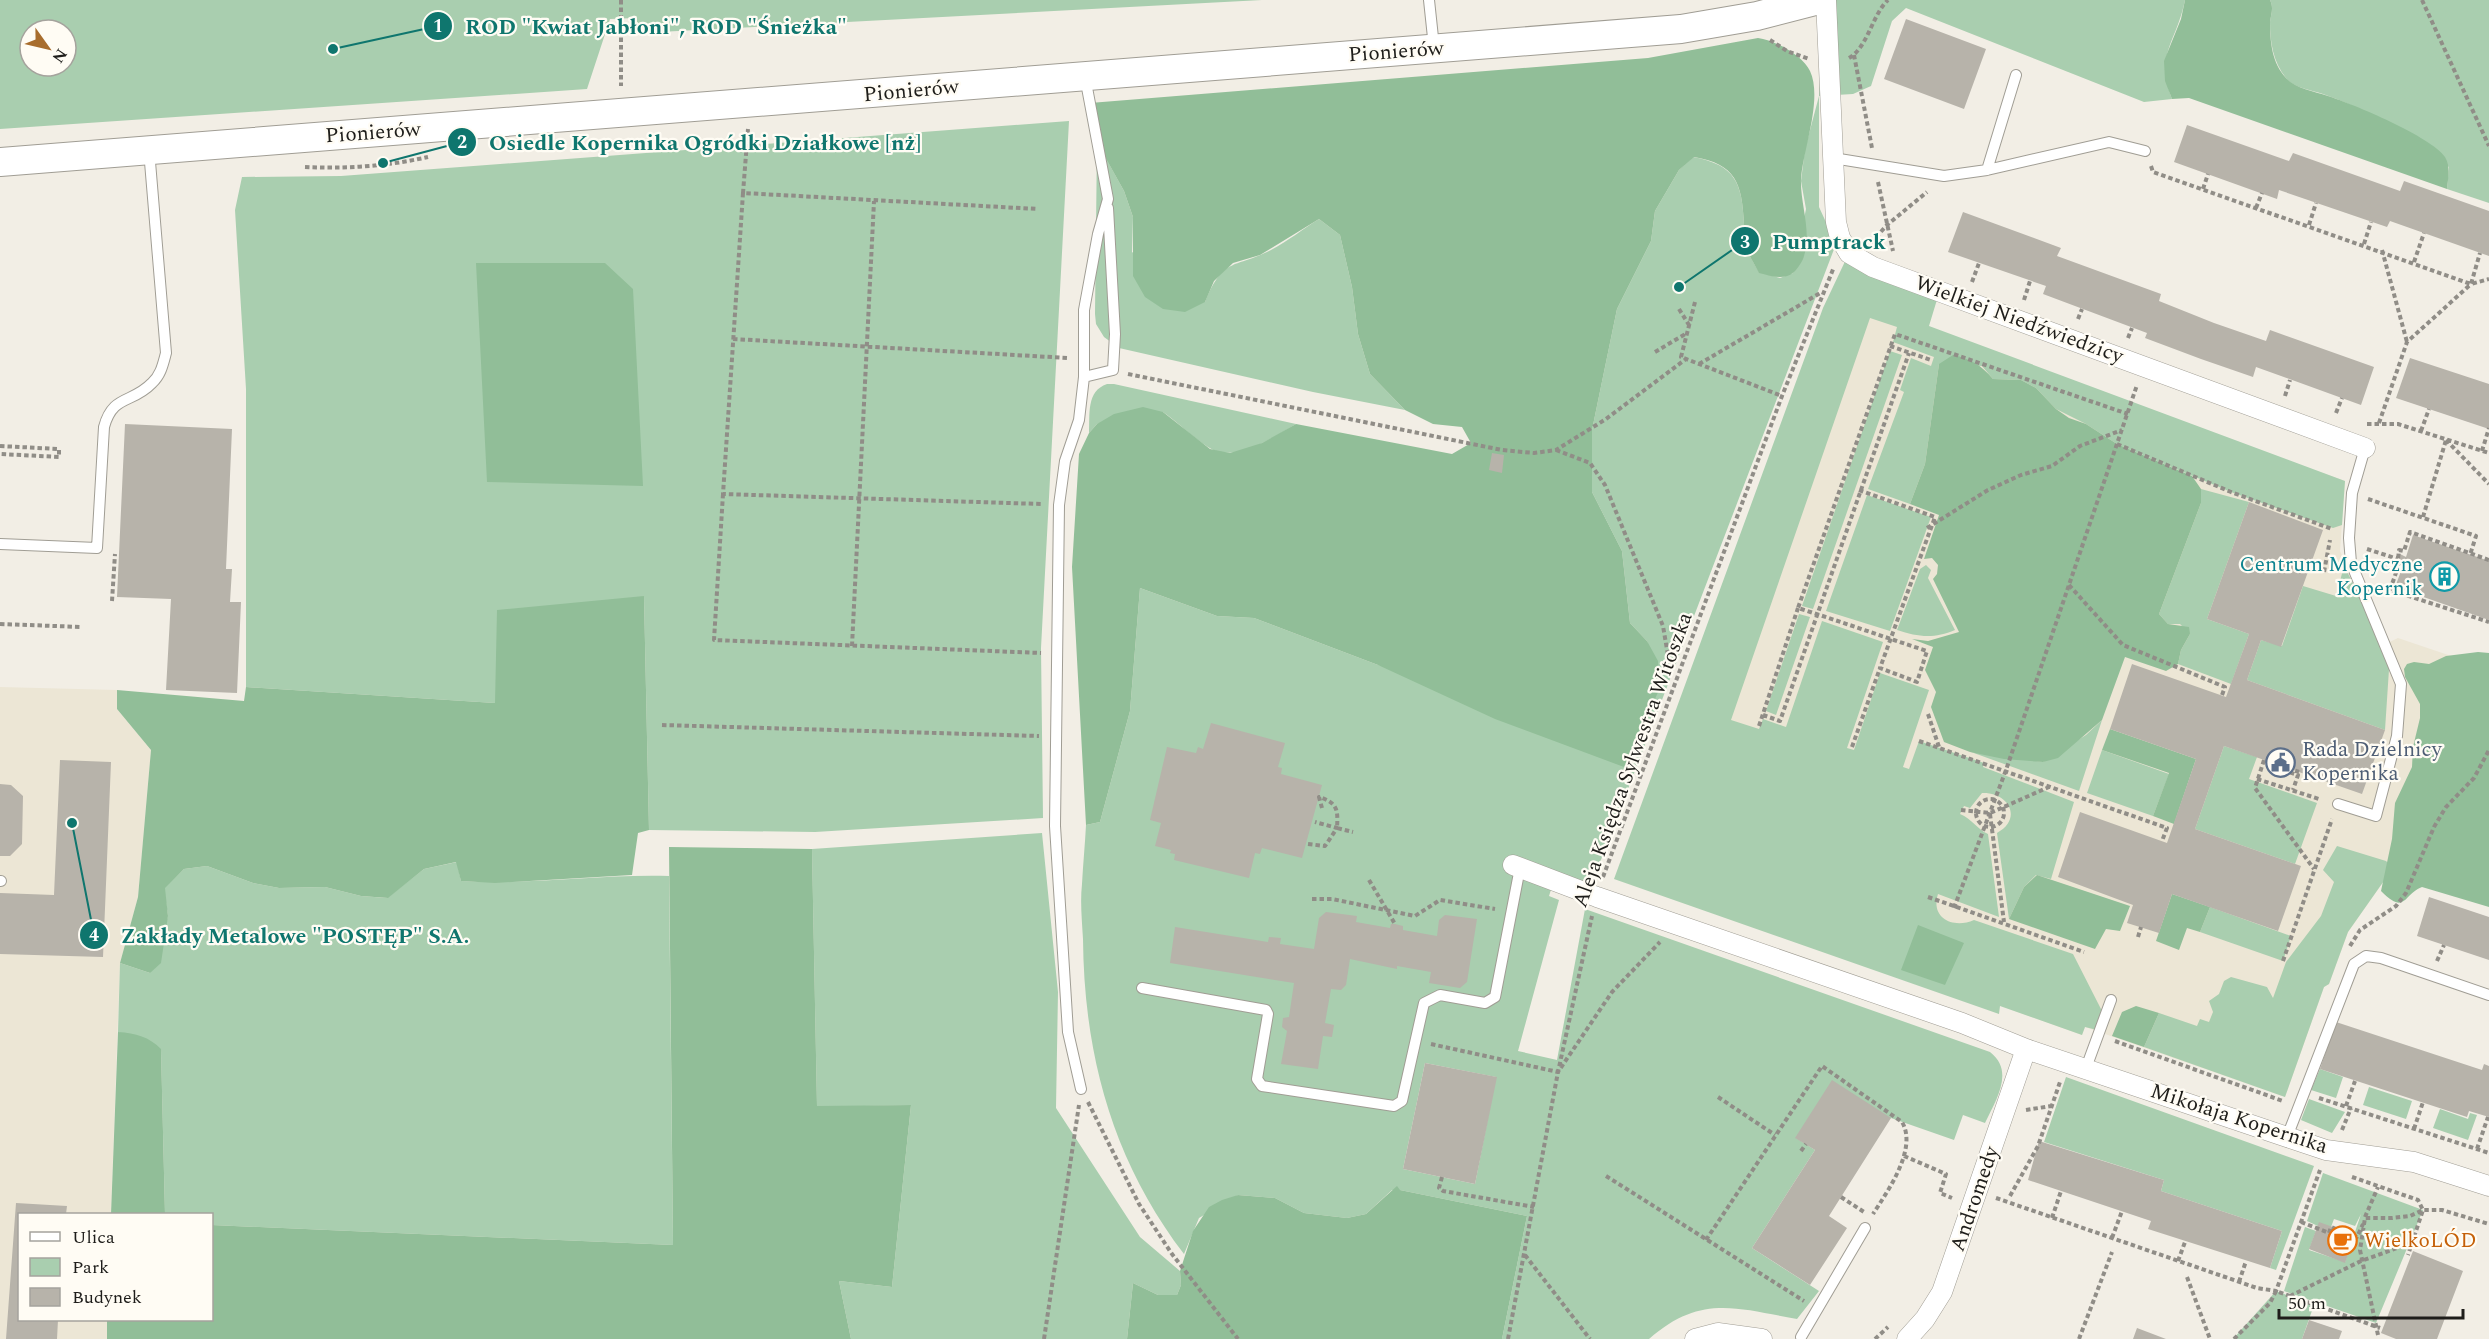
<svg xmlns="http://www.w3.org/2000/svg" width="2489" height="1339" viewBox="0 0 2489 1339" font-family="Spectral,serif">
<style>
.built{fill:#ece6d5}
.green{fill:#a9ceaf;fill-rule:evenodd}
.forest{fill:#91be98}
.building{fill:#b7b3aa}
.lines{fill:none;stroke-linecap:round;stroke-linejoin:round}
.lane-casing{stroke:#a09d94;stroke-width:12}
.street-casing{stroke:#a09d94;stroke-width:21}
.secondary-casing{stroke:#a09d94;stroke-width:30}
.path{stroke:#908d87;stroke-width:4;stroke-dasharray:4.5 3;stroke-linecap:butt}
.lane{stroke:#fff;stroke-width:10}
.street{stroke:#fff;stroke-width:20}
.secondary{stroke:#fff;stroke-width:28}
.labels{text-anchor:middle;dominant-baseline:central;stroke-width:4.5;stroke-linejoin:round;paint-order:stroke}
.street-label{font-size:21px;fill:#1e1d1a;stroke:#fffcf4}
.culture-label{font-size:21px;fill:#0d838f;stroke:#fffcf4;text-anchor:end}
.service-label{font-size:21px;fill:#4e5e75;stroke:#fffcf4;text-anchor:start}
.food-label{font-size:21px;fill:#c56008;stroke:#fffcf4;text-anchor:start}
.leader{fill:none;stroke:#0f766e;stroke-width:2}
.callout-dot{fill:#0f766e;stroke:#fffcf4;stroke-width:2}
.mark-label{font-size:18px;text-anchor:middle;font-weight:bold;fill:#fff}
.callout-label{font-size:22px;text-anchor:middle;font-weight:bold;fill:#0f766e;stroke:#fffcf4;stroke-width:4.5;stroke-linejoin:round;paint-order:stroke}
</style>
<rect width="100%" height="100%" fill="#f2eee5"/>
<!-- built -->
<path class="built" d="M1852 307 2345 481 2340 551 2383 645 2398 638 2463 660 2393 868 2348 932 2329 984 2324 987 2285 1097 2085 1027 2082 1035 1728 907 1720 647Z
M0 687 117 690V709L151 750 138 897 120 963 111 1214H20V1320H107V1339H0Z"/>
<!-- green -->
<path class="green" d="M0 0H1262L640 33 635 18 610 19 587 89 0 129ZM30 30H66V66H30Z
M1826 0H2185C2176 44 2155 53 2172 99L2144 102 1906 8 1892 21 1871 86 1853 94 1819 96V207L1836 244 1591 886 1556 874 1549 896 1559 900 1518 1051 1557 1060 1585 909 1990 1052C2015 1071 1996 1100 1985 1123L1963 1115 1954 1140 1891 1118 1796 1138 1815 1150 1752 1248 1819 1291 1797 1319C1736 1308 1700 1294 1649 1339H1502L1527 1216 1400 1190H1392L1366 1214 1347 1218 1304 1213 1275 1198 1238 1195 1199 1218 1184 1254C1113 1161 1084 1056 1083 939 1082 921 1080 902 1082 884 1083 864 1085 845 1086 825L1100 822 1130 711 1140 588 1217 616 1254 618 1378 665 1654 699 1660 688 1647 641 1630 623 1622 551 1592 492V430L1617 309 1651 241 1655 211 1679 170 1693 157C1736 165 1742 183 1744 224 1744 231 1743 240 1746 247 1749 256 1755 265 1759 272L1780 278 1793 273 1806 209 1801 181 1805 149 1819 96ZM1425 1063 1496 1077 1475 1184 1403 1169Z
M2270 0H2489V203L2447 189 2449 167C2408 138 2371 110 2323 94 2311 90 2294 88 2286 78 2273 62 2270 42 2270 22 2271 14 2274 8 2270 0Z
M1069 121 1041 648 1043 818 815 832 649 830 644 596 495 703 246 687V389L235 210 242 177 341 176Z
M1097 142 1124 191 1133 217 1132 252 1205 302C1224 256 1234 269 1271 250 1288 241 1303 229 1319 219L1340 235 1352 287 1358 334 1370 374 1405 410 1313 392 1119 348 1104 337 1096 324 1095 314Z
M1849 253 1939 293 1929 326 2345 481 2342 525 2333 528 2231 492 2117 444 2086 424 2056 409 2036 388 2021 380 1993 379 1982 366 1939 364 1925 464 1910 504 1868 489 1904 392 1900 390 1911 358 1931 366 1934 357 1893 342 1897 327 1870 318 1731 720 1759 729 1763 719 1786 727 1822 621 1883 642 1847 748 1854 750 1880 673 1929 690 1903 767 1909 769 1919 741 1984 763 1983 767 2074 802 2051 879 2036 875 2024 887 2009 919 1997 833C2023 819 2009 792 1982 793L1970 808 1964 806 1960 814C1972 819 1977 829 1988 834L1999 917 1938 894C1930 919 1954 929 1974 920L2073 954 2102 1011 2097 1030 2085 1027 2082 1035 2000 1006 1999 1014 1614 879 1823 308Z
M1890 351 1902 355 1813 609 1802 606Z
M1107 384H1114L1296 424C1273 437 1235 465 1208 447 1192 437 1179 423 1163 412L1097 424 1089 433C1090 415 1086 391 1107 384Z
M2201 489 2249 502 2207 619 2249 634 2231 684 2178 664 2181 650 2190 634 2180 624H2168L2159 614 2201 503Z
M1867 495 1931 517 1890 631 1826 611Z
M1926 565 1931 570 1928 578 1955 630C1934 639 1918 637 1897 630L1920 569Z
M2344 566 2390 654 2385 730 2247 680 2261 640 2282 646 2303 586 2336 596Z
M1799 614 1810 617 1776 715 1766 711Z
M2102 720 2079 791 1971 752 2043 762 2086 735Z
M2224 746 2257 757 2249 779 2317 803 2295 864 2195 829Z
M2102 750 2169 774 2153 816 2087 793Z
M1042 833 1058 992 1056 1108 1140 1237 1180 1271 1181 1285 1177 1295H1158L1133 1283 1127 1339H851L839 1281 892 1287 911 1105 817 1107 812 849Z
M2337 846 2386 861 2393 868 2348 932 2329 984 2324 987 2285 1097 2144 1047 2159 1013 2197 1026 2200 1019 2209 1022 2213 1012 2209 1001 2219 994 2224 981 2231 977 2267 987 2273 998 2286 962 2321 916 2334 882 2323 870Z
M457 862 461 881C531 885 600 874 669 876L673 1245 212 1225V1214H165L161 1050 118 1032 120 963 150 973 168 916 164 888 184 869 207 866 253 883 279 888 325 887 361 896 387 898 424 869Z
M2210 907 2291 936 2283 961 2200 932Z
M2320 1069 2343 1077 2336 1098 2311 1090Z
M2066 1077 2314 1166 2276 1270 2270 1268 2282 1231 2161 1191 2164 1180 2044 1142Z
M2369 1087 2412 1101 2406 1119 2363 1105Z
M2309 1099 2345 1112 2332 1133 2301 1120Z
M2440 1109 2468 1119 2470 1113 2477 1115 2468 1140 2433 1128Z
M2323 1173 2423 1210 2376 1323 2284 1291 2305 1227 2316 1231 2309 1250 2345 1262 2361 1214 2355 1226 2334 1219 2331 1227 2318 1226 2307 1221Z
M2276 1291 2314 1305 2302 1339H2233Z"/>
<!-- forest -->
<path class="forest" d="M2185 0H2270C2274 8 2271 14 2270 22 2270 42 2272 63 2286 78 2296 89 2314 91 2328 96 2353 104 2432 137 2445 157 2451 167 2448 178 2447 189L2189 98 2172 99 2165 81 2164 61 2181 19Z
M1758 38C1775 40 1803 56 1810 71 1823 99 1803 149 1801 179 1800 204 1812 231 1804 256 1803 261 1797 269 1794 272 1784 281 1771 276 1759 273 1755 265 1749 256 1746 247 1743 241 1744 231 1744 224 1742 183 1736 164 1694 157L1679 170 1655 211 1651 241 1617 309 1592 430V492L1622 551 1630 623 1647 641 1658 661 1660 688 1624 767 1495 719 1378 665 1254 618 1217 616 1140 588 1130 711 1100 822 1086 825 1072 567 1079 454 1089 433 1097 424 1114 414 1143 407 1163 412 1210 449 1230 453 1262 443 1296 424 1452 454 1471 443 1462 427 1433 424 1405 410 1370 374 1358 334 1352 287 1340 235 1319 219 1260 255 1233 263 1214 281 1205 302 1185 312 1163 309 1145 297 1133 276V217L1124 191 1104 155 1090 103 1648 58Z
M476 263H605L633 289 643 486 487 482Z
M1953 355C1971 359 1981 365 1993 379L2021 380 2036 388 2056 409 2069 418 2086 424 2117 444 2192 476 2201 489V503L2159 614 2168 624 2189 627 2190 634 2181 650 2178 664 2166 671 2125 657 2102 720 2058 758 2043 762 2004 759 1970 752 1944 742 1931 707 1936 692 1925 670 1933 647 1912 639 1928 641 1959 632 1933 579 1937 574 1938 565 1932 558 1924 559 1939 515 1910 504 1925 464 1939 364Z
M644 596 649 830 638 833 632 875 495 883 461 881 456 862 424 869 388 898 361 896 325 887 279 888 253 883 207 866 184 869 165 888 168 916 161 963 150 973 120 963 138 897 151 750 117 709V690L244 701 246 687 495 703 497 610Z
M2478 652 2489 653V907L2422 887C2403 894 2406 916 2381 891L2392 839 2395 803 2412 767 2413 747 2420 718V704L2405 677 2404 669 2407 664 2414 662 2429 664 2446 656Z
M2110 729 2196 759 2174 824 2153 816 2169 773 2102 750Z
M669 847 812 849 817 1106 911 1105 892 1287 839 1281 851 1339H107V1320H212V1225L673 1245Z
M2037 875 2130 906 2120 931 2106 929 2095 949 2009 919 2024 887Z
M2172 894 2210 907 2200 932 2187 928 2179 950 2156 941Z
M1918 925 1964 943 1945 985 1901 970Z
M2136 1006 2159 1013 2144 1047 2112 1036 2122 1012Z
M118 1032C136 1033 149 1037 161 1049L165 1214H111Z
M1397 1186 1400 1190 1527 1216 1502 1339H1127L1133 1283 1158 1295H1177L1181 1285 1180 1271 1193 1231 1209 1207 1222 1200 1238 1195 1275 1198 1304 1213 1347 1218 1366 1214Z"/>
<!-- building -->
<path class="building" d="M1906 19 1986 49 1964 109 1884 79Z
M2187 125 2289 161 2293 153 2400 191 2404 181 2489 211V256L2390 221 2387 227 2279 190 2277 199 2174 162Z
M1963 212 2061 248 2057 256 2161 294 2159 301 2214 323 2266 341 2270 330 2374 367 2361 405 2256 367 2253 377 2201 359 2145 338 2147 333 2043 294 2046 286 1948 252Z
M2410 358 2489 384V429L2396 398Z
M125 424 232 429 226 569H232L230 602H241L237 693 166 690 171 599 117 597Z
M1492 453 1504 455 1502 473 1489 470Z
M2249 502 2323 530 2281 647 2261 640 2247 680 2385 730 2362 794 2224 746 2195 829 2301 866 2278 931 2172 894 2159 933 2127 923 2133 905 2058 877 2080 812 2167 843 2196 759 2110 729 2132 664 2226 697 2249 634 2207 619Z
M2413 535 2489 561V620L2395 587 2403 566 2397 563 2400 554 2406 557Z
M1211 723 1285 743 1278 767 1282 768 1281 774 1322 785 1302 858 1262 848 1260 854 1255 853 1249 878 1174 860 1175 854 1170 853 1171 850 1155 846 1161 823 1150 820 1167 747 1196 753 1198 747 1203 749Z
M60 760 111 762 103 957 0 954V893L54 895Z
M0 784 11 785 23 796 22 844 10 856H0Z
M2429 897 2489 917V960L2417 936Z
M1326 912 1357 916 1356 922 1390 928 1391 924H1395L1403 926V930L1437 936 1439 920 1445 915 1477 919 1467 982 1460 988 1429 983 1431 972 1397 966V969L1350 959 1346 985 1341 990 1331 989 1325 1023 1334 1025 1332 1037 1323 1036 1318 1069 1281 1064 1287 1031 1282 1027 1283 1018 1289 1017 1294 983 1170 963 1175 927 1268 942 1269 937 1281 938 1280 944 1314 949 1319 918Z
M2336 1022 2482 1070 2484 1064 2489 1066V1117L2469 1111 2467 1117 2320 1069Z
M1425 1063 1497 1077 1475 1184 1403 1169Z
M1832 1080 1891 1118 1829 1216 1847 1228 1810 1285 1752 1248 1815 1150 1795 1138Z
M2039 1141 2164 1180 2161 1191 2282 1231 2270 1268 2148 1229 2151 1221 2028 1180Z
M16 1203 67 1206 66 1214H20V1320H58L57 1339H6Z
M2319 1222 2355 1235 2345 1263 2309 1249Z
M2413 1251 2463 1271 2437 1339H2396L2381 1333Z
M2309 1320 2342 1331 2339 1339H2302Z
M2137 1328 2166 1339H2133Z"/>
<g class="lines">
<defs>
<path id="lane" d="M1429 0 1434 47
M1833 158 1944 176 1987 170 2109 142 2145 151
M1987 170 2016 75
M1084 377 1113 370 1115 334 1108 208
M0 544 97 548 104 427C113 394 132 404 152 383 161 375 163 364 166 353L149 150
M2338 804 2376 816 2397 736 2401 684 2351 563 2349 538 2352 493 2365 448
M0 881H1
M1142 988 1266 1010 1268 1014 1257 1079 1262 1086 1394 1106 1402 1101 1424 1003 1440 995 1485 1003 1495 997 1519 873 1514 865
M2086 1068 2111 1000
M1081 1089 1068 1032 1055 826 1059 505 1065 461 1079 420 1084 377V310L1098 234 1108 199 1085 77
M2287 1137 2354 964 2366 956 2381 958 2489 995
M1801 1337 1865 1228"/>
<path id="street" d="M1826 0 1836 222 1840 238 1849 253 1873 267 2365 448
M1513 865 1597 897 1962 1023 2026 1049 2287 1137 2326 1150 2414 1162 2489 1186
M1695 1339 1718 1333 1762 1339
M1907 1339 1925 1319 1942 1292 2026 1049"/>
<path id="secondary" d="M0 162 1681 29 1757 16 1819 0"/>
</defs>
<!-- lane casing -->
<use href="#lane" class="lane-casing"/>
<!-- street casing -->
<use href="#street" class="street-casing"/>
<!-- secondary casing -->
<use href="#secondary" class="secondary-casing"/>
<!-- path -->
<path class="path" d="M621 0V86
M2422 0 2489 146
M1770 40 1787 51 1809 59
M1854 55 1872 148
M1849 58C1868 47 1872 15 1888 0
M748 129 743 193 1038 209
M2151 166 2153 172 2471 284 2489 279
M305 167C346 169 388 166 428 157
M1878 182 1893 251
M2203 189 2208 174
M743 193 723 494 1041 504
M2256 208 2262 193
M2309 225 2316 203
M1871 243 1887 225 1927 192
M2364 244 2371 222
M2382 250 2407 342
M2414 262 2424 233
M1972 282 1979 263
M2024 300 2030 281
M1695 302 1681 357 1782 396
M1679 309 1689 325
M2078 319 2082 309
M2128 338 2132 328
M733 339 1068 358
M1890 346 1931 360
M1655 352 1687 333
M1699 364 1822 292
M1128 374 1502 450 1534 453 1556 450 1606 419 1686 359
M2285 396 2290 380
M2336 413 2342 398
M2379 423 2407 342 2471 284 2480 253
M2367 424H2398L2489 453
M2421 431 2429 409
M2446 440 2489 484
M2117 444 2231 492 2332 529
M0 446 59 449V457L0 454
M1556 450 1590 463 1605 485 1663 626 1671 673
M2482 451 2489 428
M1859 490 1935 517 1880 668 1917 682 1927 651C1884 637 1842 622 1798 608L1895 334 2128 414
M723 494 714 640 1041 653
M2368 499 2476 536 2470 555
M2423 517 2446 440
M1927 528 1988 490 2021 475 2052 466 2080 446 2122 430
M2367 549 2398 559
M2489 560 2410 532 2404 551 2399 550 2398 559 2394 566 2398 567 2390 590 2489 622
M2310 567 2324 572 2330 540
M2069 585 2123 645 2225 687 2222 695
M112 601 115 554
M0 624 82 627
M852 646 874 201
M1928 714 1939 747
M1763 715 1780 721 1909 353
M662 725 1039 736
M1759 726 1798 608
M1919 741 2167 828 2162 841
M1852 747 1880 668
M2264 760 2255 788 2314 869
M2281 766 2279 769 2298 775 2293 790
M2281 766 2299 772
M2257 779 2319 799
M1976 813a14 14 0 1 1 28 0a14 14 0 1 1-28 0Z
M1322 808 1319 797C1338 803 1338 810 1337 828L1353 832
M1961 810 1990 813 2049 787
M1990 814 2004 922
M1308 844 1325 846 1337 828 1315 822
M1603 877 1782 396 1834 267
M1369 880 1395 924
M1928 897 2084 952
M1312 899H1332L1415 916 1440 900 1495 909
M1954 908 2006 770 2137 385
M2138 937 2141 927
M2350 946 2360 930 2396 906 2406 893 2434 827 2446 807 2474 778 2489 750
M2283 961 2332 819
M2437 961 2444 945
M2115 1041 2283 1101
M1431 1044 1558 1072 1612 992 1660 942
M1718 1097 1775 1135
M2319 1098 2489 1153
M1088 1102 1139 1204 1172 1254 1238 1339
M2346 1106 2355 1081
M2026 1110 2051 1106
M2414 1129 2423 1102
M2342 1130 2351 1108
M2477 1149 2488 1117
M1801 1151 1806 1144
M1904 1156 1946 1174 1940 1193 1952 1198
M1606 1176 1804 1301
M1442 1177 1439 1188 1443 1191 1534 1207
M2352 1177 2418 1200 2423 1210 2408 1255
M2010 1196 2038 1146 2060 1082
M1841 1197 1864 1212
M1996 1198 2257 1288 2276 1291 2320 1170
M2365 1217 2378 1187
M2052 1218 2061 1191
M2301 1222 2329 1233 2331 1227 2357 1237 2363 1224
M2112 1238 2122 1211
M1706 1240 1822 1066 1902 1122C1918 1149 1887 1192 1873 1214
M1525 1255 1590 1339
M2178 1261 2185 1242
M2187 1277 2210 1339
M2239 1282 2246 1261
M2290 1296 2361 1261 2411 1243
M2378 1335 2360 1250 2365 1218H2392L2410 1216 2423 1210H2442L2489 1224
M1044 1339 1079 1105
M1508 1339 1558 1072 1592 916
M1875 1339 1888 1327
M2079 1339 2112 1252
M2234 1339 2270 1303 2276 1291 2380 1328"/>
<!-- lane -->
<use href="#lane" class="lane"/>
<!-- street -->
<use href="#street" class="street"/>
<!-- secondary -->
<use href="#secondary" class="secondary"/>
</g>
<!-- icons -->
<defs>
<symbol id="building-ring" viewBox="-11 -11 22 22"><circle r="9.5" fill="#fffcf4" stroke="#0f9aa8" stroke-width="1.5"/><path d="M-4-6H4V6H1V3H-1V6H-4ZM-2.5-4.3h1.7v1.8h-1.7ZM.8-4.3h1.7v1.8H.8ZM-2.5-1h1.7V.8h-1.7ZM.8-1h1.7V.8H.8Z" fill="#0f9aa8"/></symbol>
<symbol id="civic-ring" viewBox="-11 -11 22 22"><circle r="9.5" fill="#fffcf4" stroke="#5c6f8a" stroke-width="1.5"/><path d="M-.6-6.5H3V-4.5H.6V-3L4-1V1h2V6H-6V1h2V-1L-.6-3ZM-1.2 2.5V6h2.4V2.5Z" fill="#5c6f8a"/></symbol>
<symbol id="cafe-ring" viewBox="-11 -11 22 22"><circle r="9.5" fill="#fffcf4" stroke="#e8710a" stroke-width="1.5"/><path d="M-5.5-4.5H6V0H3Q3 3.5 0 3.5H-2.5Q-5.5 3.5-5.5 0ZM3-3.2v2h1.7v-2ZM-6 4.5H4V6H-6Z" fill="#e8710a"/></symbol>
</defs>
<g fill-rule="evenodd">
<use href="#building-ring" x="2428" y="560" width="33" height="33"/>
<use href="#civic-ring" x="2264" y="746" width="33" height="33"/>
<use href="#cafe-ring" x="2326" y="1224" width="33" height="33"/>
</g>
<g class="labels">
<!-- street labels -->
<g class="street-label">
<text transform="translate(1396 52) rotate(-4)">Pionierów</text>
<text transform="translate(911 91) rotate(-5)">Pionierów</text>
<text transform="translate(373 133) rotate(-4)">Pionierów</text>
<text transform="translate(2019 320) rotate(20)">Wielkiej Niedźwiedzicy</text>
<text transform="translate(1633 760) rotate(-70)">Aleja Księdza Sylwestra Witoszka</text>
<text transform="translate(2239 1119) rotate(18)">Mikołaja Kopernika</text>
<text transform="translate(1975 1199) rotate(-71)">Andromedy</text>
</g>
<!-- culture labels -->
<g class="culture-label">
<text x="2423" y="565">Centrum Medyczne<tspan x="2423" dy="24">Kopernik</tspan></text>
</g>
<!-- service labels -->
<g class="service-label">
<text x="2302" y="750">Rada Dzielnicy<tspan x="2302" dy="24">Kopernika</tspan></text>
</g>
<!-- food labels -->
<g class="food-label">
<text x="2364" y="1241">WielkoLÓD</text>
</g>
</g>
<!-- callouts -->
<path class="leader" d="M333 49L438 26M383 163L462 142M1679 287L1745 241M72 823L94 935"/>
<g class="callout-dot">
<circle cx="333" cy="49" r="6"/>
<circle cx="383" cy="163" r="6"/>
<circle cx="1679" cy="287" r="6"/>
<circle cx="72" cy="823" r="6"/>
<circle cx="438" cy="26" r="15"/>
<circle cx="462" cy="142" r="15"/>
<circle cx="1745" cy="241" r="15"/>
<circle cx="94" cy="935" r="15"/>
</g>
<g class="mark-label">
<text x="438" y="32">1</text>
<text x="462" y="148">2</text>
<text x="1745" y="248">3</text>
<text x="94" y="941">4</text>
</g>
<g class="callout-label">
<text x="656" y="34">ROD "Kwiat Jabłoni", ROD "Śnieżka"</text>
<text x="705" y="150">Osiedle Kopernika Ogródki Działkowe [nż]</text>
<text x="1829" y="249">Pumptrack</text>
<text x="295" y="943">Zakłady Metalowe "POSTĘP" S.A.</text>
</g>
<!-- legend -->
<rect x="18" y="1213" width="195" height="108" fill="#fffcf4" stroke="#a5a39d" stroke-width="1.5"/>
<rect x="30" y="1232" width="30" height="9" fill="#ffffff" stroke="#a5a39d" stroke-width="1.5"/>
<text x="72" y="1243" font-size="18" fill="#1e1d1a">Ulica</text>
<rect x="30" y="1258" width="30" height="18" fill="#a9ceaf" stroke="#a5a39d" stroke-width="1.5"/>
<text x="72" y="1273" font-size="18" fill="#1e1d1a">Park</text>
<rect x="30" y="1288" width="30" height="18" fill="#b7b3aa" stroke="#a5a39d" stroke-width="1.5"/>
<text x="72" y="1303" font-size="18" fill="#1e1d1a">Budynek</text>
<!-- north arrow -->
<g transform="translate(48 48) rotate(124)"><circle r="28" fill="#fffcf4" stroke="#a5a39d" stroke-width="1.5"/>
<path d="M0-4.5L10 22L0 15L-10 22Z" fill="#a86d2d"/>
<text y="-9" font-size="16" font-weight="bold" text-anchor="middle" fill="#1e1d1a">N</text>
</g>
<!-- scale -->
<path d="M2279 1309v9h184v-9" fill="none" stroke="#1e1d1a" stroke-width="3"/>
<text x="2288" y="1309" font-size="18" fill="#1e1d1a" stroke="#fffcf4" stroke-width="4.5" paint-order="stroke">50 m</text>
</svg>
